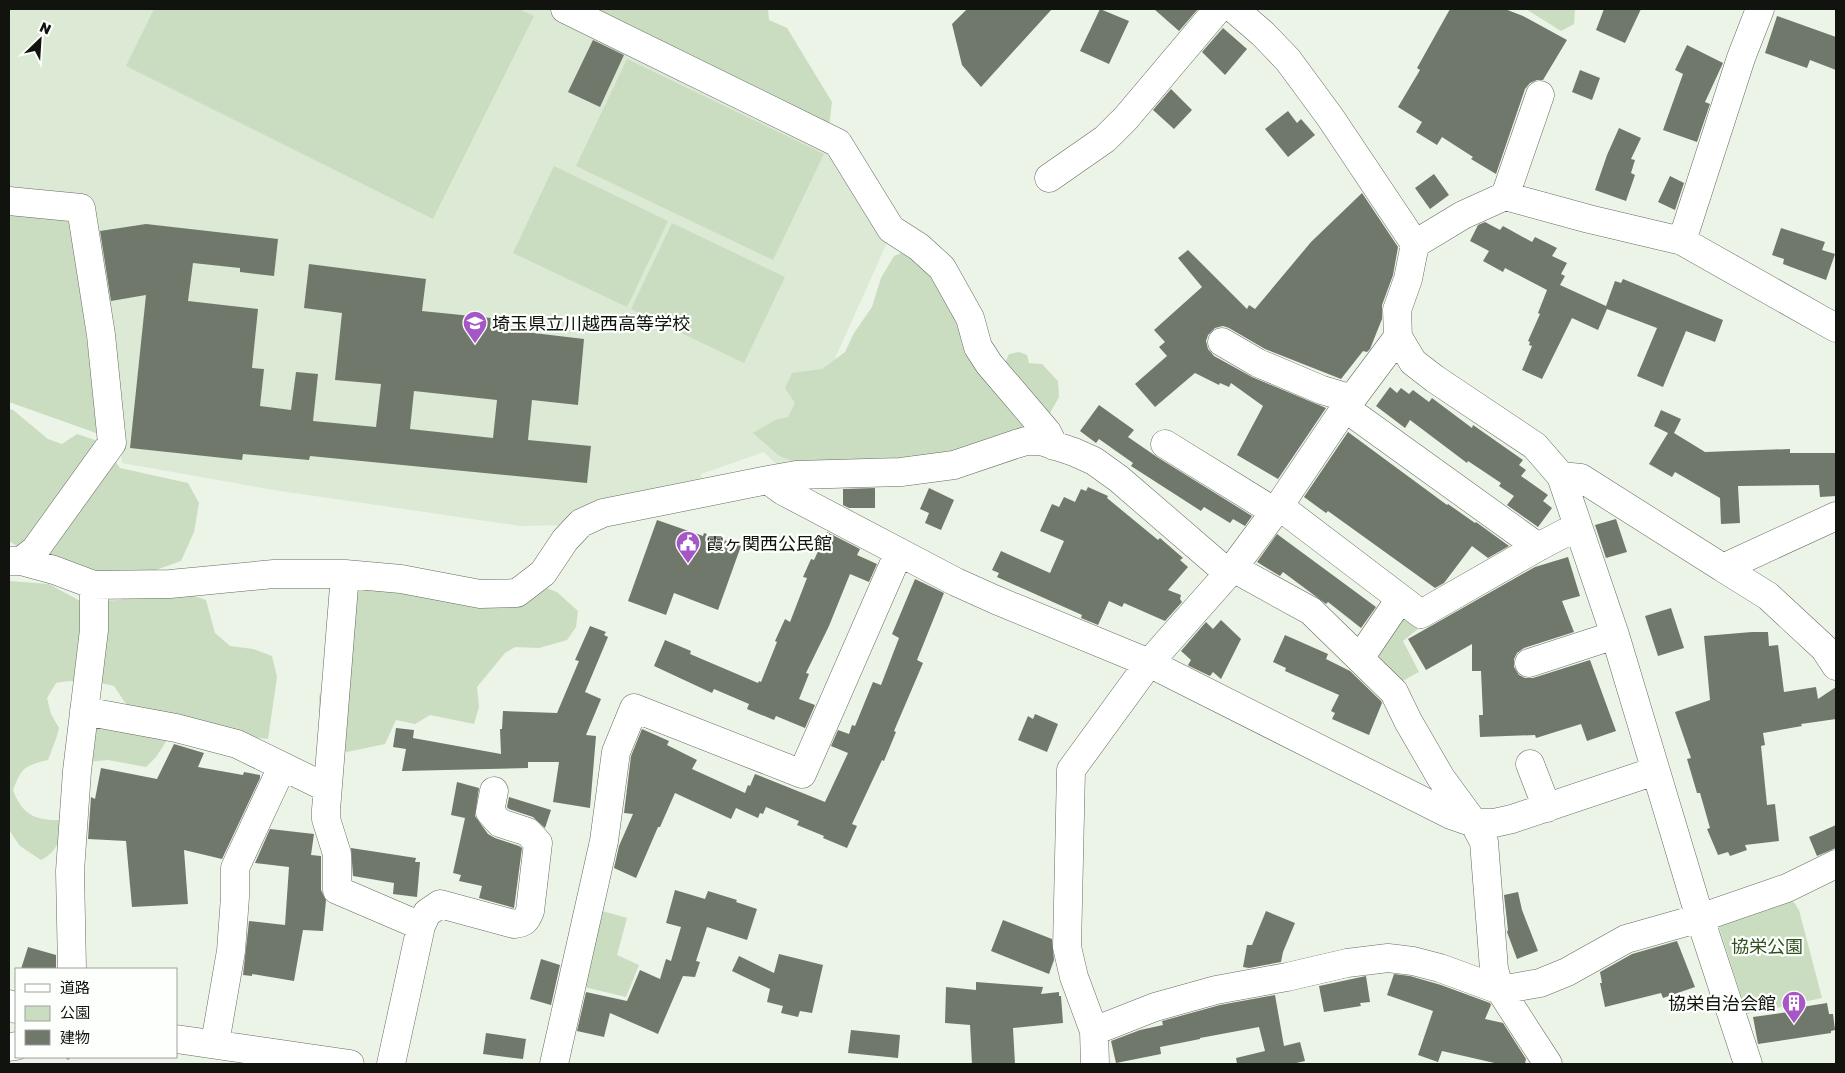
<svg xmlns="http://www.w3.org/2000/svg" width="1845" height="1073" viewBox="0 0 1845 1073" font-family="'Golos Text','Noto Sans JP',sans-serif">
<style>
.built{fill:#dce9d5}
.green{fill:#caddc0}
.building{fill:#70786c;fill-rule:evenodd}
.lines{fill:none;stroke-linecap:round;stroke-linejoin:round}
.minor-casing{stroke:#646c60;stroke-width:29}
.path{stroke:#91988e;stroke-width:3;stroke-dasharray:2.5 4;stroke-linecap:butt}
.minor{stroke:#fff;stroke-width:28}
.labels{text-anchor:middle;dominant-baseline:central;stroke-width:4.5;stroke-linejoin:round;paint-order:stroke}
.poi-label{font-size:18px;fill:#10130e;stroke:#fdfffc;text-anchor:start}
.park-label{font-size:18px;fill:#314e1e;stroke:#fdfffc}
</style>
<rect width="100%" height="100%" fill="#ebf4e6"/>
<!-- built -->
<path class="built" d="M9 9H553L828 144 890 236 788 463 778 466 764 452 701 474 702 480 563 525 521 526 274 490 122 463 92 197 9 188Z"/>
<!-- green -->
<path class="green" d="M154 9H519L534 16 433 219 126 66Z
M589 9H768L769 20 787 28 832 102 829 126Z
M1526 9H1575L1574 24 1561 31Z
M627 59 824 154 773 260 576 166Z
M554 166 668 221 627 307 513 253Z
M9 212 71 217 99 434 9 402Z
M672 223 785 277 744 363 631 309Z
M911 249 1005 363 1009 354 1019 352 1027 355 1029 363 1042 364 1058 381 1059 397 1045 422 947 458 803 466 778 455 753 433 775 420 788 417 795 403 785 388 792 373 822 369 845 352 854 333 872 307 881 278 894 256Z
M9 409 13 410 48 439 62 444 77 434 101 442 120 468 188 483 199 503 194 532 181 561 153 571 127 570 92 574 20 548 9 541Z
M9 581 49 584 82 602 119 600 136 596 172 598 189 594 206 600 215 633 230 646 253 649 272 656 277 677 268 739 249 737 214 747 167 740 156 757 146 767 108 760 86 762 90 724H108L126 704 114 686C93 681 78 679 56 683L47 698 51 714 59 728 56 739 48 760C24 766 22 767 13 790 22 815 36 821 62 820 60 838 59 851 41 860L20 846 9 830Z
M546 588 557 592 578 611 576 627 567 640 539 648 515 647 505 653 477 687 479 707 474 724 430 715 415 724 396 720 385 744 347 752 319 738V697L353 590Z
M1398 615 1423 625 1403 641 1419 672 1397 684 1373 652Z
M1789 895 1799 910 1822 998 1747 1014 1717 921Z
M602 911 627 918 617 955 639 965 626 997 584 987Z"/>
<!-- building -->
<path class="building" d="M967 9H1052L981 87 962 65 952 24Z
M1100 9 1129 21 1109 64 1080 51Z
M1154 9H1198L1179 31Z
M1450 9H1505L1523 16 1567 40 1543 80H1537L1530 83 1525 89 1496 174 1471 159 1473 157 1442 137 1437 145 1416 132 1422 122 1398 107 1420 70 1417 68Z
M1604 9H1641L1625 43 1596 30Z
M1777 16 1836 37V70L1810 60 1807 68 1765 53Z
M1223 28 1247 49 1225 75 1202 52Z
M593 40 624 55 600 107 568 92Z
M1687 45 1723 63 1705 102 1710 104 1697 142 1663 130 1683 74 1675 70Z
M1580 70 1600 78 1592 100 1572 92Z
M1171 89 1192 110 1174 129 1153 110Z
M1288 111 1297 123 1301 119 1315 135 1288 157 1265 129Z
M1619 128 1641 138 1631 159 1635 160 1631 173 1635 175 1626 201 1595 190 1607 155Z
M1434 174 1449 195 1430 209 1415 188Z
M1670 176 1684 183 1675 210 1658 202Z
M1362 193 1398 247 1393 275 1382 305V319L1370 349 1367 352 1363 351 1341 379 1265 349 1229 328 1223 326 1215 328 1208 335 1206 341 1208 349 1214 356 1252 377 1326 408 1278 479 1237 455 1263 406 1231 383 1229 387 1220 383 1219 385 1195 373 1155 407 1135 384 1167 356 1159 347 1165 342 1154 330 1202 287 1178 258 1188 250 1247 309 1249 305 1255 309 1311 242Z
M1485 222 1500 230 1503 226 1532 242 1535 237 1557 248 1552 256 1567 263 1561 274 1565 276 1560 285 1606 306 1615 281 1621 283 1623 279 1723 320 1715 342 1686 331 1663 387 1637 376 1657 328 1607 309 1598 330 1572 318 1542 379 1522 370 1532 346 1529 345 1530 342 1528 341 1540 314 1538 313 1547 290 1505 268 1503 272 1483 261 1489 251 1470 241 1478 225Z
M146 224 278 239 274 276 240 272V268L193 263 188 301 258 309 252 368 264 369 260 406 291 410 296 372 318 374 313 421 376 427 381 384 335 380 342 313 304 308 309 264 426 279 422 311 491 318 490 328 584 339 578 405 532 400 528 440 591 446 587 483 310 456 309 460 243 454 242 460 130 448 146 295 111 301 100 231ZM414 391 497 400 493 438 410 429Z
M1781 228 1825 242 1822 250 1835 254 1826 280 1783 264 1784 259 1772 255Z
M1390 387 1397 393 1401 388 1409 394 1413 390 1429 402 1432 398 1472 428 1473 425 1523 460 1519 465 1526 470 1521 476 1548 495 1543 501 1552 508 1538 527 1507 505 1514 496 1499 486 1501 483 1468 461 1467 463 1410 420 1405 428 1376 406Z
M1099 405 1134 430 1128 437 1157 457 1252 516 1245 526 1233 519 1230 523 1204 507 1201 511 1131 466 1133 463 1099 439 1096 443 1080 431Z
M1661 410 1681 419 1674 433 1705 452 1790 449V453H1836V496L1820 497 1819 485 1738 486 1740 523 1721 524 1720 498 1675 472 1672 477 1649 464 1668 433 1654 426Z
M1348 432 1447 505 1448 504 1475 523 1476 522 1509 546 1488 558 1472 546 1444 583 1435 588 1328 511 1326 513 1304 497Z
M1088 487 1108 496 1107 498 1158 540 1160 538 1183 558 1180 560 1188 567 1168 590 1181 595 1180 599 1182 602 1165 621 1124 603 1122 607 1109 601 1098 625 1081 618 1082 615 997 577 999 573 992 570 1001 551 1050 573 1064 541 1040 531 1052 504 1059 507 1064 497 1075 502 1081 489 1086 491Z
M875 488V508H849L843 505V489Z
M929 488 954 500 941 530 925 523 929 513 920 509Z
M1616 519 1627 552 1606 558 1595 525Z
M657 520 703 536 704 533 741 546 718 610 674 593 666 615 628 601Z
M827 532 860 549 857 555 877 564 869 582 850 574 829 626 806 673 809 674 799 699 815 705 805 728 776 716 774 720 747 709 749 704 714 689 712 693 654 666 665 640 691 651 690 654 758 683 759 681 761 682 777 642 775 641 785 619 790 622 807 578 803 577 811 559 814 560Z
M1277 534 1376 607 1361 628 1328 602 1326 604 1283 572 1280 576 1257 562Z
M1568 557 1580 596 1562 601 1574 632 1524 648 1517 653 1514 659V667L1519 675 1525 678H1533L1590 660 1616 731 1587 741 1581 724 1536 738 1535 735 1480 737 1479 715H1483L1481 671H1472V644L1426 670 1408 639 1535 567Z
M915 579 944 593 917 660 923 663 894 731 896 732 884 761 882 760 852 824 857 826 847 848 823 838 824 836 797 825 799 821 766 807 763 814 760 813 758 818 736 808 731 819 675 793 660 827H658L636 878 614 868 619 846 633 814 624 813 631 756 642 729 669 741 667 745 697 760 692 769 745 793 748 785 750 786 755 774 825 802 848 753 831 746 838 730 849 734 852 725 855 726 873 682 881 685 899 638 892 634Z
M1671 608 1684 648 1658 656 1645 616Z
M1221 620 1241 639 1221 679 1213 672 1210 676 1189 666 1188 665 1191 660 1181 651 1206 622 1213 629Z
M590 626 606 632 604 635 608 637 585 692 601 699 586 735 596 736 590 808 553 802 559 762H528V768L402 771 406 749 393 747 396 728 414 730 413 738 501 754 500 729H502L503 711 557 713 579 661 575 660Z
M1752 632H1768L1769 646 1778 645 1784 692 1816 687 1818 699 1836 687V719L1801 724 1802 726 1763 733 1765 745 1761 746 1767 805 1775 804 1779 841 1745 845 1747 850 1730 856 1728 852 1718 855 1707 829 1710 828 1700 793H1697L1687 759 1691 758 1675 712 1710 700 1704 636Z
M1285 635 1328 654 1326 659 1350 671 1381 701 1382 703 1369 735 1332 719 1335 713 1331 711 1339 695 1285 671 1286 668 1273 662Z
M1035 714 1058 724 1047 752 1018 740 1028 716 1033 719Z
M174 744 204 753 198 767 243 775 244 772 260 775V778L222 859 184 850 188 904 132 907 126 841 88 839 91 797 95 799 101 768 157 779Z
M457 782 479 788 475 816 488 834 495 838 519 846 522 848 514 908 479 898 482 886 459 881 461 875 453 873 465 818 451 815Z
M509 797 551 810 545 828 533 817 509 809 507 807Z
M1836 825V848L1817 856 1809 837Z
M270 829 314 834 311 855 321 856V890L326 900 323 931 303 930 294 981 252 974V976L243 975 249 921 285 925 289 867 255 863Z
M351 848 416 858 415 862H420L417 897 393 894 394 883 353 876Z
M675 890 705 899 708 891 737 900 736 902 757 909 747 940 707 927 696 961 700 962 695 977 683 976 658 1034 610 1013 604 1037 577 1031 586 992 627 1001 640 970 660 979 666 959 671 961 681 927 666 923Z
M1518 892 1522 910 1538 951 1517 959 1507 932 1508 930 1504 895Z
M1266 911 1295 923 1283 952 1281 962 1249 968 1243 967 1247 945H1252Z
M1003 920 1052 939 1054 960 1049 974 991 951Z
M1677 941 1695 987 1663 998 1661 993 1605 1007 1600 983H1602L1600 972 1632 954Z
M28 947 56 955V969H21Z
M779 954 823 965 812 1013 800 1011 798 1017 781 1013 783 1006 767 1002 770 989 732 971 739 956 774 973Z
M541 959 560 965 551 1005 530 999Z
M1394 974 1410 976 1441 985 1490 1003 1491 1005 1485 1019 1503 1023 1526 1059 1525 1064H1499L1442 1051 1438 1062 1418 1055 1433 1011 1387 995Z
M1366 976 1370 1002 1360 1003 1361 1006 1324 1012 1319 986Z
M976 982 1043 987 1041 994 1059 992V996H1061L1063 1023 1013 1028 1015 1064H972L970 1025 945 1023 946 987 976 990Z
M1275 995 1284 1046 1300 1042 1305 1061 1292 1064H1237L1236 1058 1265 1051 1259 1027 1200 1038V1039L1160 1047 1161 1054 1116 1063 1111 1041 1140 1030 1163 1025 1162 1021 1220 1005Z
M1827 1003 1829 1014H1833L1835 1030 1831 1031V1033L1758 1044 1753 1017 1802 1010V1007Z
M851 1030 900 1035 898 1058 848 1053Z
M486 1033 526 1039 523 1059 483 1054Z"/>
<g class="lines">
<defs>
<path id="minor" d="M565 9 838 143 891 229 919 247 942 268 970 318 978 347 989 364 1047 432 1054 446
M1234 9 1263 34 1288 60 1330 117 1415 244 1408 279 1397 310 1398 337 1413 362 1435 379 1535 446 1561 476 1615 635 1700 918 1748 1064
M1049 178 1105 139 1126 118 1218 9
M1505 196 1540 95
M9 201 81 208 101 335 112 443 35 550 21 561
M1682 241 1741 58 1760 9
M1415 244 1463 215 1505 196 1589 219 1682 241 1836 328
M1222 342 1258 363 1322 390 1352 399
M1345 408 1538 547
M1165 444 1275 512
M1561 476 1581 478 1723 568 1836 516
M768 480 796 475 901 472 954 465 1016 444 1026 441H1041L1074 452 1094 461 1119 479 1228 573
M1279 506 1421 614 1538 547 1578 526
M9 561H21L54 570 94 585 170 584 274 574H345L401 579 480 594 517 593 543 573 565 540 581 523 603 513 768 480 783 491 956 582 996 600 1149 663 1451 815 1474 823H1494L1512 819 1655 771
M1233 568 1311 611 1394 692 1408 721 1441 778 1474 823 1484 842 1494 969 1500 990 1548 1064
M1723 568 1768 596 1824 648 1836 666
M345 574 326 810V819L337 854V890L421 926
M1360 658 1400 599
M1529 663 1615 635
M84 711 176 728 237 744 327 788
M1530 764 1547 808
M72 969 70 871 77 771 94 630V585
M9 1004 16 1009
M1094 1031 1155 1007 1216 990 1287 977 1347 963 1388 958 1413 961 1440 968 1500 990 1540 983 1567 972 1626 939 1700 918 1787 888 1836 864
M176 1039 350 1064
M215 1043 231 951 235 897V868L282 767
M9 1047 16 1046
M391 1064 421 926 427 913 440 904 514 924C524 923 526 921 530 911L538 843 528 832 500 823 490 812 494 791
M554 1064 604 841 616 752 634 708 802 774 899 552
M1095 1064 1094 1031 1074 977 1067 947 1071 770 1149 663 1233 568 1279 506 1345 408 1398 337"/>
</defs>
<!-- minor casing -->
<use href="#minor" class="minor-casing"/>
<!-- path -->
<path class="path" d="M68 1057V1064"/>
<!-- minor -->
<use href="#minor" class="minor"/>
</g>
<!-- icons -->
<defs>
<symbol id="school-pin" viewBox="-11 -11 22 30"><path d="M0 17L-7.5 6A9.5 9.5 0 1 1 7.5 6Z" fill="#a556c7" stroke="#fdfffc"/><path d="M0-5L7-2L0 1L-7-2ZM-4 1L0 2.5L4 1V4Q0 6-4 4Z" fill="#fff"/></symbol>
<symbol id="civic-pin" viewBox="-11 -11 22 30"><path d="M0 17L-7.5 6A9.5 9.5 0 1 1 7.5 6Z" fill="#a556c7" stroke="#fdfffc"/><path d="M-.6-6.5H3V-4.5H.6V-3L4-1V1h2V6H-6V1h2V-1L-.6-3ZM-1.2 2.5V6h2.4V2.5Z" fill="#fff"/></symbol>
<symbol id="building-pin" viewBox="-11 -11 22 30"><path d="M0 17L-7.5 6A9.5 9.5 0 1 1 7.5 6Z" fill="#a556c7" stroke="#fdfffc"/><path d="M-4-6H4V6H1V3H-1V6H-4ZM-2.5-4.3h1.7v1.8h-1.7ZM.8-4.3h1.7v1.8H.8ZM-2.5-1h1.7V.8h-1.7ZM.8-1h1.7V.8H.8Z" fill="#fff"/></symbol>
</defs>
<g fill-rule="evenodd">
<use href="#school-pin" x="461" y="309" width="28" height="38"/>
<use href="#civic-pin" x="674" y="529" width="28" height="38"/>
<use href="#building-pin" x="1780" y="989" width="28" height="38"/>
</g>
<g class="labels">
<!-- poi labels -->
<g class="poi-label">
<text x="492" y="323">埼玉県立川越西高等学校</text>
<text x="706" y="543">霞ヶ関西公民館</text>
<text x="1776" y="1003" text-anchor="end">協栄自治会館</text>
</g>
<!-- park labels -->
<g class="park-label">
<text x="1767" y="946">協栄公園</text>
</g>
</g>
<!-- border -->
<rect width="1845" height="1073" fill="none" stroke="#10130e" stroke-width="20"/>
<!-- legend -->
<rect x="15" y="968" width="162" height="90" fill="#fdfffc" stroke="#9ea19d"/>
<rect x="25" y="984" width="25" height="8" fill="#ffffff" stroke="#9ea19d"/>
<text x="60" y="993" font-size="15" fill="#10130e">道路</text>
<rect x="25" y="1006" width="25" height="15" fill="#caddc0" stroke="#9ea19d"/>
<text x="60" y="1018" font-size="15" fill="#10130e">公園</text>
<rect x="25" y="1030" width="25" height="15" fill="#70786c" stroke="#9ea19d"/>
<text x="60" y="1043" font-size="15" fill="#10130e">建物</text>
<!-- north arrow -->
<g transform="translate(40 40) rotate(25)" stroke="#fdfffc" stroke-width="4" paint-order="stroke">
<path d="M0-4L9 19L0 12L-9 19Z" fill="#10130e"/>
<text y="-8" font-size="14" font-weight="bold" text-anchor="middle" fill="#10130e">N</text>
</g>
</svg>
